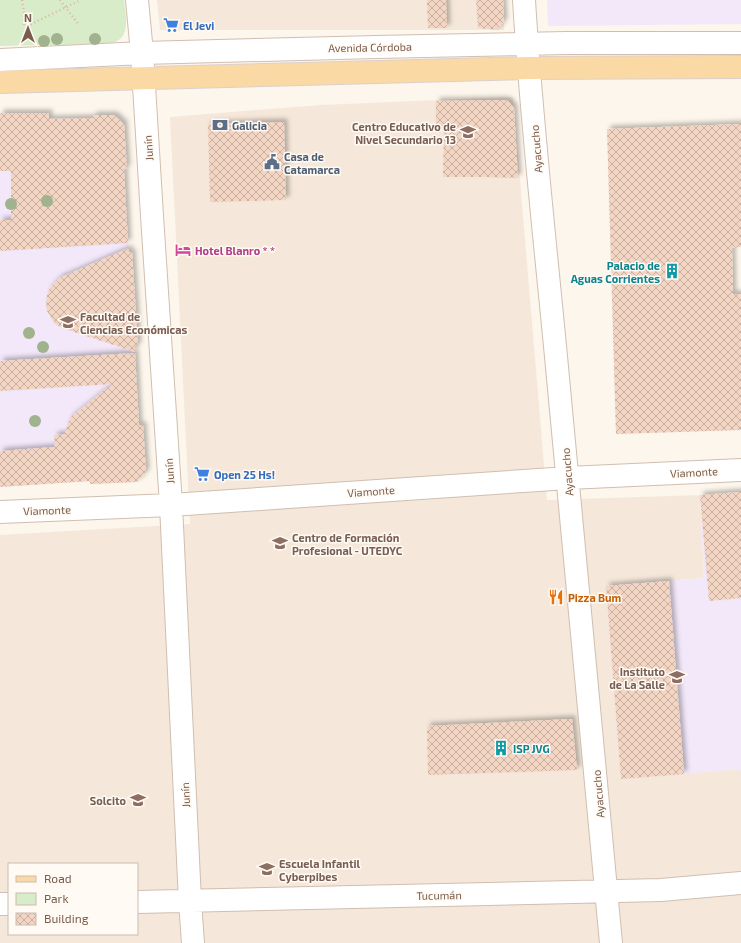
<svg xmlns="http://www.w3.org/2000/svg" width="741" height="943" viewBox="0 0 741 943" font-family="'Exo 2',sans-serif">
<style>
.residential{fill:#f5e8da;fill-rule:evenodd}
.education{fill:#f3e8fa}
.green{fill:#d8ecc9}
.building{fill:url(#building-cross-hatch);filter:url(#shadow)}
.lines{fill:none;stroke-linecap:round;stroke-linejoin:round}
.minor-casing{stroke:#d1beb0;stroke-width:24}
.major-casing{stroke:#dad1cd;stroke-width:24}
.path{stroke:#d9b8a5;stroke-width:2.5;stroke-dasharray:1 3;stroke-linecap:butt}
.minor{stroke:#fff;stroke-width:22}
.major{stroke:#fbd9a5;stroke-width:22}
.tree{fill:#a0b28e}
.labels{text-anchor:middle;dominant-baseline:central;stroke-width:3;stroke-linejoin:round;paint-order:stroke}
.shop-label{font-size:11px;font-weight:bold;fill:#366cbe;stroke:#fffaf3;text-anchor:start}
.street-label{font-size:11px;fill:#7a5c4d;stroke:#fffaf3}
.service-label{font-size:11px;font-weight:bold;fill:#4e5e75;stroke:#fffaf3;text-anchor:start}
.education-label{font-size:11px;font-weight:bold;fill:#785e54;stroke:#fffaf3;text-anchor:end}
.hotel-label{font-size:11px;font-weight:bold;fill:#b23c85;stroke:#fffaf3;text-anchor:start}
.culture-label{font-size:11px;font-weight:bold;fill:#0d838f;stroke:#fffaf3;text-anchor:end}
.food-label{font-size:11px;font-weight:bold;fill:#c56008;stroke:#fffaf3;text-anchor:start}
</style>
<defs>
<pattern id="building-cross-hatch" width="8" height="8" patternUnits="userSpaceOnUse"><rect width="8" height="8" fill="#f3d5c3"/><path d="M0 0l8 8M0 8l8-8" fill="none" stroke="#cab0a1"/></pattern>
<filter id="shadow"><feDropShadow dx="3.5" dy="-3.5" stdDeviation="2" flood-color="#0004"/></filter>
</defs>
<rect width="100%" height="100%" fill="#fdf6ec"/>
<!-- residential -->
<path class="residential" d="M157 0H502L504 30H160Z
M513 97 547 500 700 495 704 578 606 586 621 778 741 769V943H0V535L190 524 170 117 320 105ZM9 864H137V934H9Z"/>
<!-- education -->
<path class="education" d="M547 0H741V24L548 26Z
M0 113H49L50 119 93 118V115H114L124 124 127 169 124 170 129 252H132L138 346H135L139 425H143L146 472 137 482 90 484 89 481 0 487Z
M741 492V772L740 769 621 779 606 586 704 578 700 495Z"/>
<!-- green -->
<path class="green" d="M0 0H124C125 12 131 34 117 41 114 43 109 43 105 44L0 46Z"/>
<!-- building -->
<path class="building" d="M427 0H446L447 28H428Z
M476 0H503L504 21 498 30 478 28Z
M504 100 508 101 514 108 518 178 486 177H443L444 129H436V101Z
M0 113H49V119L93 118V115H114L124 124 127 169H124L128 243 0 251V220H11V171H0Z
M284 122 286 200 210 202 208 124Z
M741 124V247L732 248 733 294H741V430L616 434 607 129Z
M129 248V252H132L138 346H135V352L62 328 55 324 51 318 47 311 46 304 47 296 49 289 54 283 59 278Z
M135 353 139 425H143L146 472 137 482 90 484V481L0 487V451L55 447 54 435 65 434 68 422 72 416 112 384 0 391V361Z
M741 492V598L709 601 700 495Z
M669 581 684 774 621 779 606 586Z
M572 719 577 770 428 775 427 726Z"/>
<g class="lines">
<defs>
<path id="minor" d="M137 0 142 53 152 216 171 505 190 901 193 943
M524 0C531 116 544 231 555 346 575 545 594 744 611 943
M0 60 142 53 376 47 566 43H741
M0 512 171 505 568 478 741 470
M137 902 661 890 741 883
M0 904H9"/>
<path id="major" d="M0 82 529 68 741 67"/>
</defs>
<!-- minor casing -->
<use href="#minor" class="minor-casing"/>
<!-- major casing -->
<use href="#major" class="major-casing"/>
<!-- path -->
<path class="path" d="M22 0 24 11V27
M60 0 79 25
M27 26 81 0"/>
<!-- minor -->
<use href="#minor" class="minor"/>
<!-- major -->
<use href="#major" class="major"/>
</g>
<!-- trees -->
<g class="tree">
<circle cx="57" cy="39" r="6"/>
<circle cx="95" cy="39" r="6"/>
<circle cx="44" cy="41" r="6"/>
<circle cx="47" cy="201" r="6"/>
<circle cx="11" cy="204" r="6"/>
<circle cx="29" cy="333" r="6"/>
<circle cx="43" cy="347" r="6"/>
<circle cx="35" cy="421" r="6"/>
</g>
<!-- icons -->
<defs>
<symbol id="supermarket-bare" viewBox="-9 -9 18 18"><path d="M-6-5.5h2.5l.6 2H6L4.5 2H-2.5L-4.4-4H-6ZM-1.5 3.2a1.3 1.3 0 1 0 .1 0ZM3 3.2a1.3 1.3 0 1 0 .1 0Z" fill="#3f7fe0" stroke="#fffaf3" stroke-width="2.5" paint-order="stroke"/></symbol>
<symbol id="bank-bare" viewBox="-9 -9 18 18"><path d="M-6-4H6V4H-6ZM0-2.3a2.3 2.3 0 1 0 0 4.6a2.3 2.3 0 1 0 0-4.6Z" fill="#5c6f8a" stroke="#fffaf3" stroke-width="2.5" paint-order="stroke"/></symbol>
<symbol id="school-bare" viewBox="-9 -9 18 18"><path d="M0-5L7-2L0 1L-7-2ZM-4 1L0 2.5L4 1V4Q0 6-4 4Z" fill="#8d6e63" stroke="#fffaf3" stroke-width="2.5" paint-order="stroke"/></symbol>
<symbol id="civic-bare" viewBox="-9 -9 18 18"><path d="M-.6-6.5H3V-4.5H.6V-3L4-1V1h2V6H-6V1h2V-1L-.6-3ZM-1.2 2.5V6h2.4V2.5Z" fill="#5c6f8a" stroke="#fffaf3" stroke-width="2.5" paint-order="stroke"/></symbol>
<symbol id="hotel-bare" viewBox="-9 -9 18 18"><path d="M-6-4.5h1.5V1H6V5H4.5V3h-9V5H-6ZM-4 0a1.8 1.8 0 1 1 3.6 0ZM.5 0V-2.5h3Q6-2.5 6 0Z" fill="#d1479c" stroke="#fffaf3" stroke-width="2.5" paint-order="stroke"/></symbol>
<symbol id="building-bare" viewBox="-9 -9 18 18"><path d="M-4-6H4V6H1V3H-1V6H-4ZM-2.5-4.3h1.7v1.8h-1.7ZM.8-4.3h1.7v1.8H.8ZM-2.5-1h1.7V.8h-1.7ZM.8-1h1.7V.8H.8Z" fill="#0f9aa8" stroke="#fffaf3" stroke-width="2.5" paint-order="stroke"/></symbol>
<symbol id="university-bare" viewBox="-9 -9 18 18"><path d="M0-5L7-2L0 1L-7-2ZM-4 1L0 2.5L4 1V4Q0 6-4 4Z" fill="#8d6e63" stroke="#fffaf3" stroke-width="2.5" paint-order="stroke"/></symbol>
<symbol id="restaurant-bare" viewBox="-9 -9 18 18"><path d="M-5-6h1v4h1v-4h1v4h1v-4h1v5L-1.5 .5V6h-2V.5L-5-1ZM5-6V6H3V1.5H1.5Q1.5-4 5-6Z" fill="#e8710a" stroke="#fffaf3" stroke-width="2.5" paint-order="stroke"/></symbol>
</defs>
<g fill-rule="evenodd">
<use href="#supermarket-bare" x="160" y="14" width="22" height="22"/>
<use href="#bank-bare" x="209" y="114" width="22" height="22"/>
<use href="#school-bare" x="457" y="121" width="22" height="22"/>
<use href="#civic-bare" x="261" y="151" width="22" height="22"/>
<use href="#hotel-bare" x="172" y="239" width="22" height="22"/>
<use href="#building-bare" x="661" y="260" width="22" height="22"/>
<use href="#university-bare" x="57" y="311" width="22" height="22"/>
<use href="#supermarket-bare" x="191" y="463" width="22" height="22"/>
<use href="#school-bare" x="269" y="532" width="22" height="22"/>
<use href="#restaurant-bare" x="545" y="586" width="22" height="22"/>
<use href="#university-bare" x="666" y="666" width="22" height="22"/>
<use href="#building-bare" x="490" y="737" width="22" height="22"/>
<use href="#school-bare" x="127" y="789" width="22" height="22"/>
<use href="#school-bare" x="256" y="858" width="22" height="22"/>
</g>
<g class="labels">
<!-- shop labels -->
<g class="shop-label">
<text x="183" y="25">El Jevi</text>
<text x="214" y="474">Open 25 Hs!</text>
</g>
<!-- street labels -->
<g class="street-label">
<text transform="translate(370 47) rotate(-1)">Avenida Córdoba</text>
<text transform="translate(148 148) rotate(-94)">Junín</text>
<text transform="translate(536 149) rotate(-95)">Ayacucho</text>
<text transform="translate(169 471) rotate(-94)">Junín</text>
<text transform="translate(567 472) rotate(-95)">Ayacucho</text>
<text transform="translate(694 472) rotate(-3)">Viamonte</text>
<text transform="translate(371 491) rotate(-4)">Viamonte</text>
<text transform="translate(47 510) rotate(-2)">Viamonte</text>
<text transform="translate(598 794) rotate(-95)">Ayacucho</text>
<text transform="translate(185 795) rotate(-93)">Junín</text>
<text transform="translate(439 895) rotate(-1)">Tucumán</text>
</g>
<!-- service labels -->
<g class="service-label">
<text x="232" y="125">Galicia</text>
<text x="284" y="156">Casa de<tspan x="284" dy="13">Catamarca</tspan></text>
</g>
<!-- education labels -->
<g class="education-label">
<text x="456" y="126">Centro Educativo de<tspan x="456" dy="13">Nivel Secundario 13</tspan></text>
<text x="80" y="316" text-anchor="start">Facultad de<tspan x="80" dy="13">Ciencias Económicas</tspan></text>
<text x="292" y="537" text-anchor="start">Centro de Formación<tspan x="292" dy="13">Profesional - UTEDYC</tspan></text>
<text x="665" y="671">Instituto<tspan x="665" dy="13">de La Salle</tspan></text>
<text x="126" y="800">Solcito</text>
<text x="279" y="863" text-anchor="start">Escuela Infantil<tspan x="279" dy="13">Cyberpibes</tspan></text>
</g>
<!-- hotel labels -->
<g class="hotel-label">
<text x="195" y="250">Hotel Blanro * *</text>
</g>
<!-- culture labels -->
<g class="culture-label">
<text x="660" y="265">Palacio de<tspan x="660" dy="13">Aguas Corrientes</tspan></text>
<text x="513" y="748" text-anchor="start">ISP JVG</text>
</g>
<!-- food labels -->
<g class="food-label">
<text x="568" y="597">Pizza Bum</text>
</g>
</g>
<!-- legend -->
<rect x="8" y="863" width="130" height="72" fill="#fffaf3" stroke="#cabbb1"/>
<rect x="16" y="876" width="20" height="6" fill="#fbd9a5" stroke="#cabbb1"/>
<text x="44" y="883" font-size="12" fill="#7a5c4d">Road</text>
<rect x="16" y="893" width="20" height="12" fill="#d8ecc9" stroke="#cabbb1"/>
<text x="44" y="903" font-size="12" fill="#7a5c4d">Park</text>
<rect x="16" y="913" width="20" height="12" fill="url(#building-cross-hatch)" stroke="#cabbb1"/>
<text x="44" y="923" font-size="12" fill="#7a5c4d">Building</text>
<!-- north arrow -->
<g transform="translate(28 28)" stroke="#fffaf3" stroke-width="3" paint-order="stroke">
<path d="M0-3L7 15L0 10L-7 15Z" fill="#7a5c4d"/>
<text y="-6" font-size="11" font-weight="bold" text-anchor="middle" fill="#7a5c4d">N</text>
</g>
</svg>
